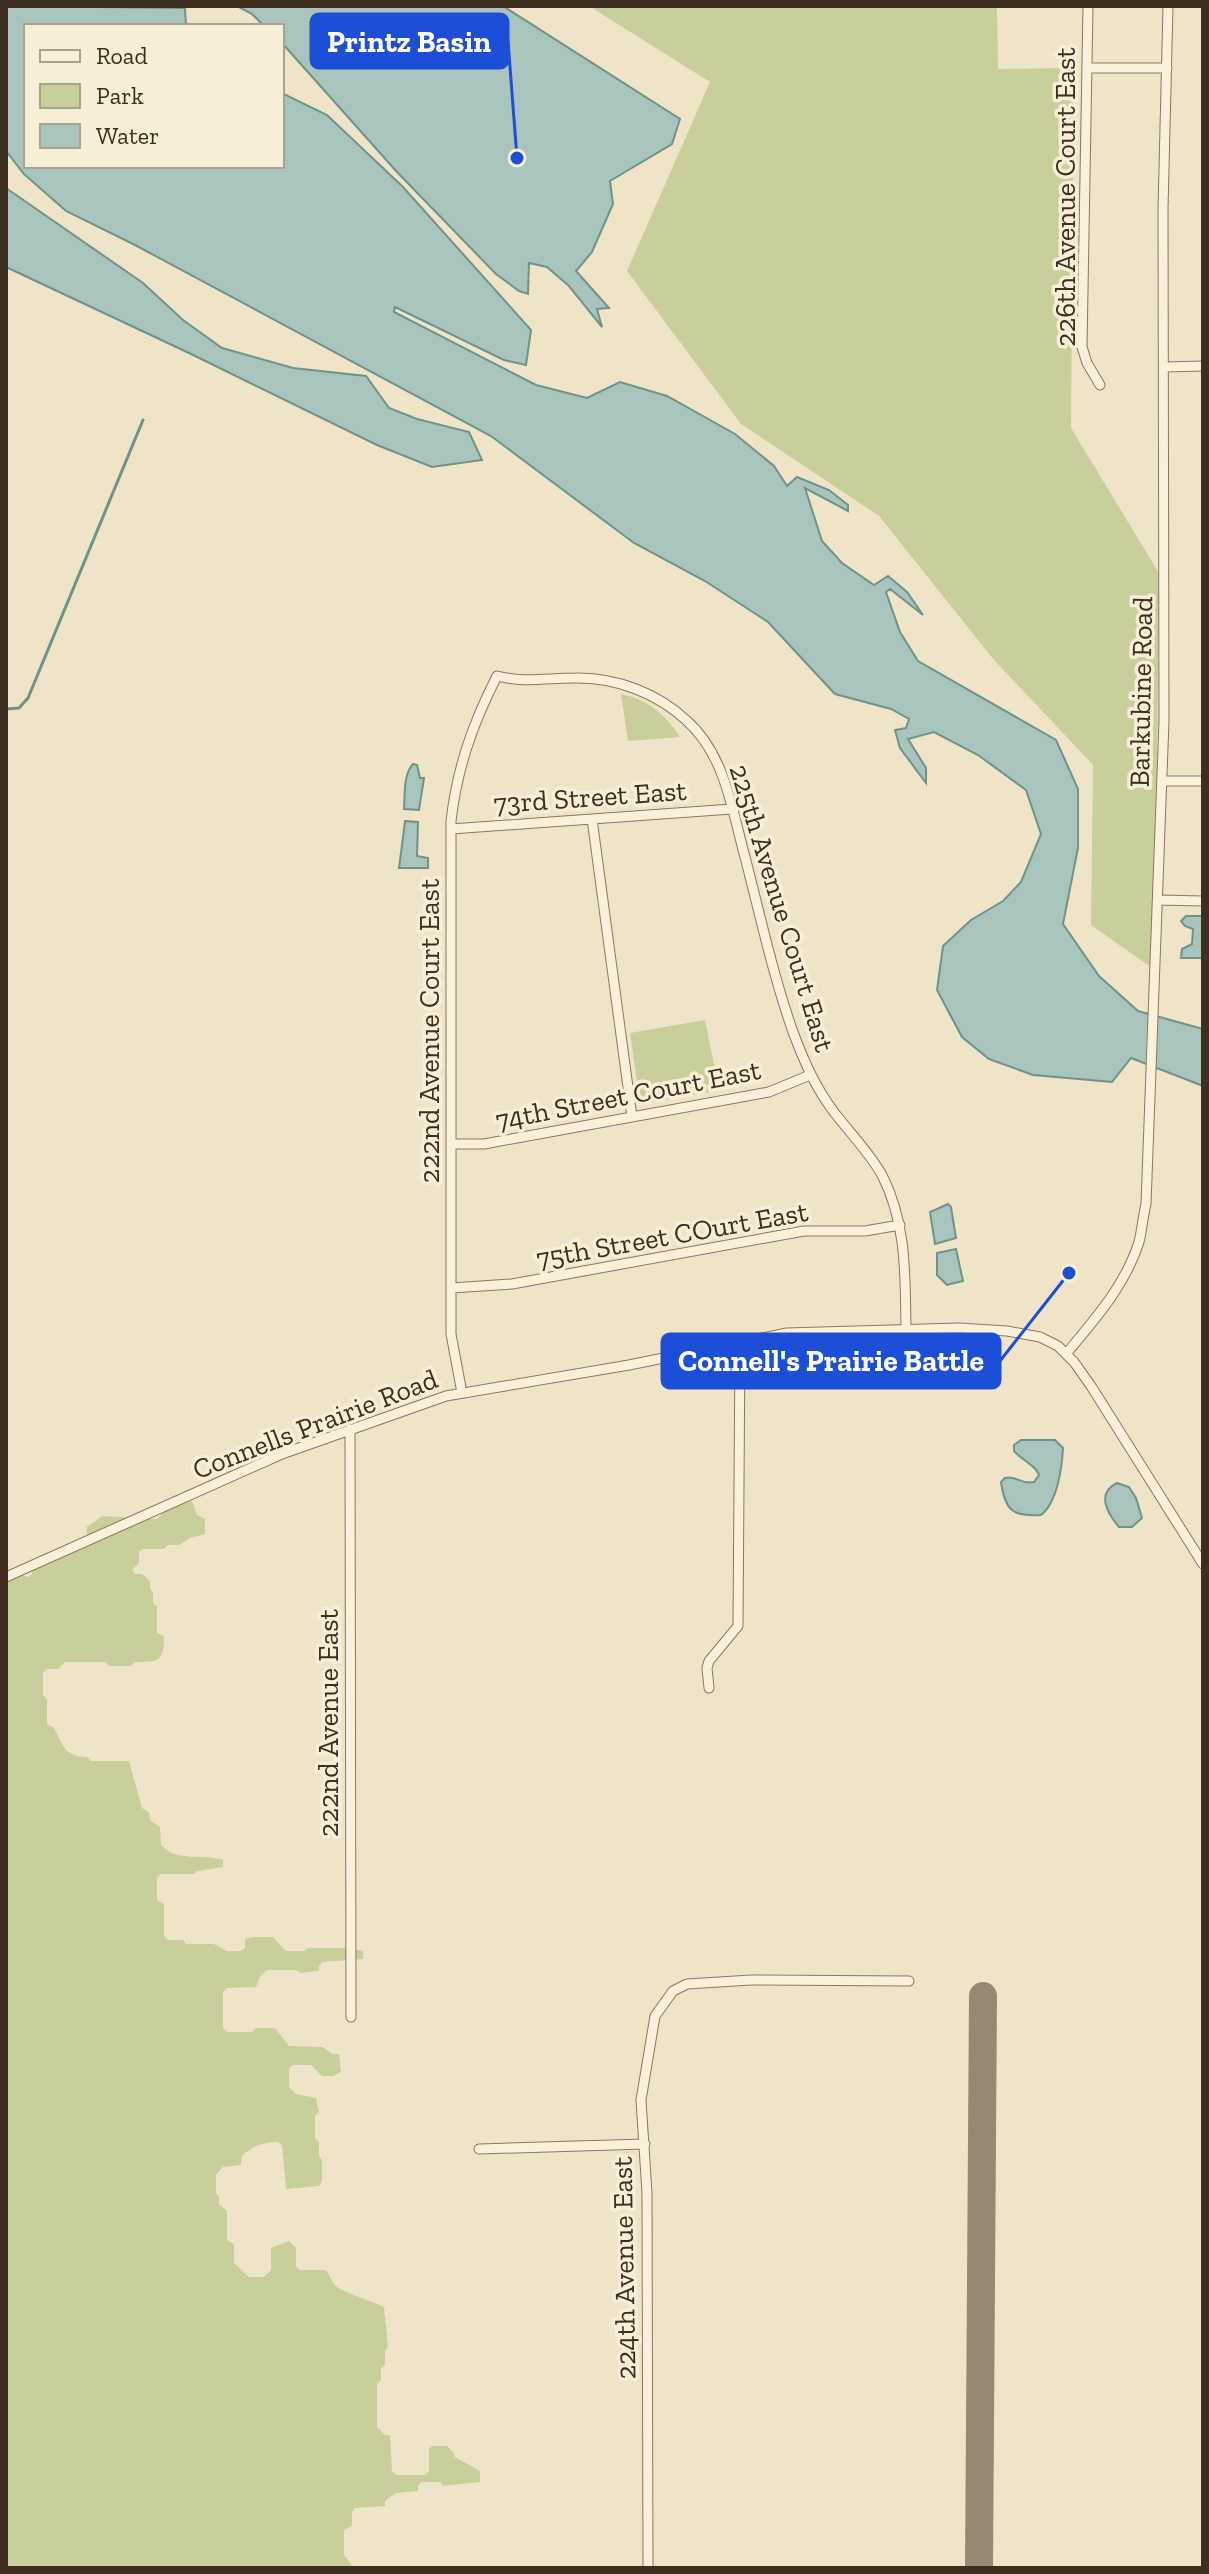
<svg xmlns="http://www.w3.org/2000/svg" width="1209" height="2574" viewBox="0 0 1209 2574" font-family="'Zilla Slab',serif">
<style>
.green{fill:#c9cf9b}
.water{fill:#a9c4bc;stroke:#6f938a;stroke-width:2}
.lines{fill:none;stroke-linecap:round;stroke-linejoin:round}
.stream{stroke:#6f938a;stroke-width:3}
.taxiway{stroke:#968974;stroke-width:28}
.street-casing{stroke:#8d765c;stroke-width:11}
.street{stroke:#faf1dc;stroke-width:9}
.labels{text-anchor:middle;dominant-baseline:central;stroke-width:7;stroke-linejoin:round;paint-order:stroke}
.street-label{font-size:28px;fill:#3d2e20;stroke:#f7eed8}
.leader{fill:none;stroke:#1d4ed8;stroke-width:3}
.callout-dot{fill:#1d4ed8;stroke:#f7eed8;stroke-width:3}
.callout{fill:#1d4ed8;stroke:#1d4ed8;stroke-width:3}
.callout-label{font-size:30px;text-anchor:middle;font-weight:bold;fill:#fff}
</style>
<rect width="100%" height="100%" fill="#f0e4c8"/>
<!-- green -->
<path class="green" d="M589 6H997L998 69 1074 68 1071 428 1159 573 1155 970 1091 925 1093 765 994 660 879 516 741 424 627 271 710 82Z
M621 694C646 698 667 716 680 737L628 741Z
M705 1020 719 1090 648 1103 639 1096 630 1033Z
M181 1501H192L197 1515 205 1519V1534L190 1538 179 1545H168L164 1549H142L139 1552V1563L132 1570 135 1574H142L150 1581V1589L153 1593V1603L157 1607V1633L164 1636C164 1662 159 1662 135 1662L131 1666H109L105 1662H65L58 1669H47L43 1673V1695L47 1699V1724L54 1728C63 1745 65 1757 87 1757L91 1761H129L142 1808 149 1812 150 1820 160 1827 161 1845C178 1863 200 1853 223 1860V1867L197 1871 194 1874H161L157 1878V1900L164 1904V1936L168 1940H183L186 1944H214L227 1951H241L245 1948V1939L254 1937H273L286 1951H304L308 1948H349L363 1951V1959L322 1962 319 1966V1971L300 1973 296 1970H267L260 1977 256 1987 227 1988 223 1992V2028L227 2032H252L256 2028H275L289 2046 322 2047 333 2054H339L341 2072 333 2076H322L311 2065H293L289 2069V2087L296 2094 316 2098 319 2112 315 2116V2138L319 2142V2156L322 2160V2182L319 2186 286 2189 282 2145 278 2142C263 2142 252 2146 242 2156L241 2165 223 2167 216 2175V2193L219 2197V2204L227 2211V2240L234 2244V2263L249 2277H264L271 2270V2248L289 2241 296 2248V2266L300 2270H326C330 2275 332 2283 336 2286 341 2292 375 2302 384 2307L388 2347 385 2351V2365L381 2369V2380L377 2384V2427L385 2435H390L392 2471 396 2475H425L429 2471V2449L432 2446H447L454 2453 455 2457 480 2471V2482L443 2486 440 2482H421L418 2486V2491L396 2493 385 2501V2506L355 2508 352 2512V2526L344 2530V2555L354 2568H6V1571L28 1577 32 1574V1571L39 1567V1556C53 1548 70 1550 87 1541V1527L102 1516 157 1519 168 1508Z"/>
<!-- water -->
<path class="water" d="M6 6 185 8 186 26H26V166H282V93L327 115 403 187 531 330 526 365 504 360 395 307 394 312 536 385 587 398 620 382 667 396 735 434 774 466 787 486 797 477 829 490 848 505V511L805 488 822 541 842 563 874 585 888 576 907 592 923 615 890 589 886 592 900 632 918 661 1056 740 1078 789V848L1063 924 1099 976 1138 1011 1203 1029V1086L1131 1058 1112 1082 1033 1075 989 1059 962 1037 937 990 943 946 971 920 1003 901 1021 882 1041 834 1026 790 978 755 934 732 908 739 926 768V783L900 748 895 730 906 728 909 719 891 709 835 694 768 622 705 581 634 543 491 436 135 245 66 211 24 174 6 151Z
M237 6H503L680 119 672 144 610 181 613 204 592 252 576 271 609 308 597 309 602 327 569 286 547 267 529 263 528 294 519 291 496 274 397 172 282 43V26H264L252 14Z
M6 188 143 283 183 320 222 348 293 368 366 376 389 408 417 419 469 432 482 460 432 467 377 445 189 353 6 267Z
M413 764 417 765 420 778H424L419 810 404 809C405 795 403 775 413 764Z
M405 821 418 822 417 856 428 858V868H399Z
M1186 916H1203V958H1181L1182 949 1192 944 1193 929 1185 926 1181 921Z
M948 1204 951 1207 956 1238 935 1244 930 1212Z
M956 1249 963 1281 947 1285 937 1275V1253Z
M1021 1440H1055L1063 1448C1062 1468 1057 1503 1041 1515 1012 1517 1005 1510 1001 1482L1005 1478C1016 1475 1021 1485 1034 1482L1039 1475C1035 1464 1021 1460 1014 1451V1445Z
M1117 1483 1129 1487 1136 1498 1142 1518 1132 1527H1119C1107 1513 1096 1493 1117 1483Z"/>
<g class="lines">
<!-- stream -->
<path class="stream" d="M6 709 19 708 28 698 143 420"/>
<!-- taxiway -->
<path class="taxiway" d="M979 2568 983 1996"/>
<defs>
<path id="street" d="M1088 6 1082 347 1087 363 1100 385
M1087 68H1167
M1164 367 1203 366
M1163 781H1203
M592 819 632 1117
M451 829 732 809
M1159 900 1203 901
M451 1144H484L769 1092 810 1075
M451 1288 512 1284 804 1231H865L900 1225
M1066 1354C1095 1319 1125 1286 1139 1242 1142 1230 1143 1216 1146 1204L1164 721 1163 209 1168 6
M462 1393 451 1334V821C457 768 473 723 497 676 523 683 548 678 575 678 615 677 657 693 686 720 725 754 732 810 745 857 760 915 773 975 793 1032 804 1061 815 1087 834 1112 850 1133 869 1152 882 1175 907 1224 905 1275 906 1329
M350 1429 351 2017
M6 1577 282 1454 446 1396 629 1365 787 1333 959 1328 1007 1331 1040 1337 1058 1346 1074 1362 1091 1386 1203 1564
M709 1688 707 1668 709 1661 738 1626 740 1343
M479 2149 645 2144
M648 2568 647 2193 641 2100 655 2016 673 1991 687 1984 751 1980 909 1981"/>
</defs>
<!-- street casing -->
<use href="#street" class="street-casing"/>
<!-- street -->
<use href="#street" class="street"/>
</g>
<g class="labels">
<!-- street labels -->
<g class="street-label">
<text transform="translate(1065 197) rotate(-90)">226th Avenue Court East</text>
<text transform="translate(1141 692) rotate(-89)">Barkubine Road</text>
<text transform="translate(590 797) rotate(-4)">73rd Street East</text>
<text transform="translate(782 908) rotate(73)">225th Avenue Court East</text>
<text transform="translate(429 1031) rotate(-90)">222nd Avenue Court East</text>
<text transform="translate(628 1095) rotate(-11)">74th Street Court East</text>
<text transform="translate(672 1235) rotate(-10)">75th Street COurt East</text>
<text transform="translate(315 1424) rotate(-21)">Connells Prairie Road</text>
<text transform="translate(328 1723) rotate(-90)">222nd Avenue East</text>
<text transform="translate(624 2268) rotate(-91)">224th Avenue East</text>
</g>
</g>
<!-- callouts -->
<path class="leader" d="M517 158L508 41M1069 1273L1000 1361"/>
<g class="callout-dot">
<circle cx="517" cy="158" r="8"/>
<circle cx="1069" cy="1273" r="8"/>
</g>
<g class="callout">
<rect x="311" y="14" width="197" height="54" rx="8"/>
<rect x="662" y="1334" width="338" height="54" rx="8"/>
</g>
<g class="callout-label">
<text x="409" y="52">Printz Basin</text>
<text x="831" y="1371">Connell's Prairie Battle</text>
</g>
<!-- border -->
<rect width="1209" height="2574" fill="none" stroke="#3d2e20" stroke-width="16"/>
<!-- legend -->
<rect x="24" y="24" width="260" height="144" fill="#f7eed8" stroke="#ada18e" stroke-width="2"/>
<rect x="40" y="50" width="40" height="12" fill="#faf1dc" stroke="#ada18e" stroke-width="2"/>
<text x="96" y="64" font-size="24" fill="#3d2e20">Road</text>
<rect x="40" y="84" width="40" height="24" fill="#c9cf9b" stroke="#ada18e" stroke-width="2"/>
<text x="96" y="104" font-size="24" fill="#3d2e20">Park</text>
<rect x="40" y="124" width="40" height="24" fill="#a9c4bc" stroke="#ada18e" stroke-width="2"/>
<text x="96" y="144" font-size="24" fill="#3d2e20">Water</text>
</svg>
